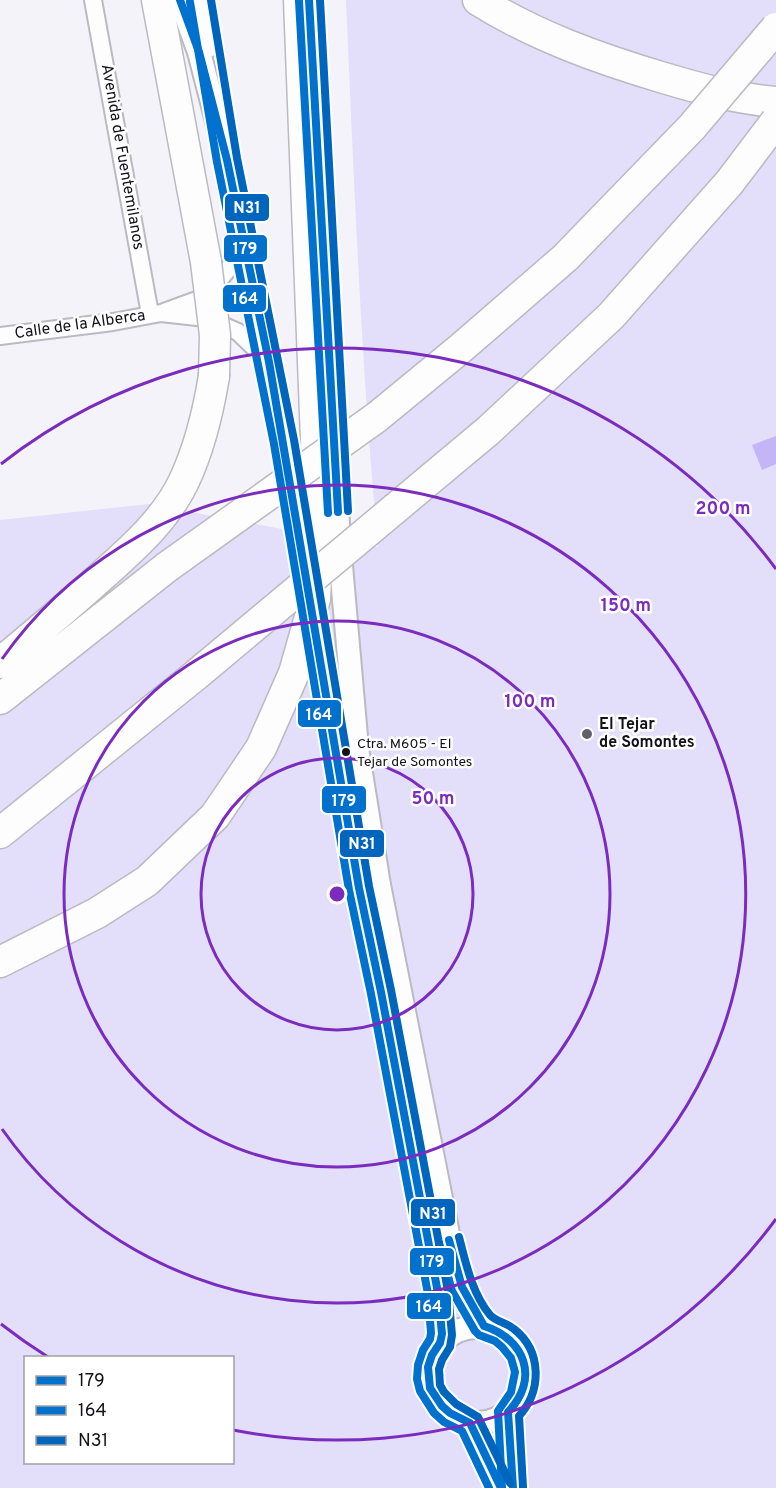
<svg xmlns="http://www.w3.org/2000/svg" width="776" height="1488" viewBox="0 0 776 1488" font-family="Overpass,sans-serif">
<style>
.green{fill:#e3defa;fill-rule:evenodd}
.water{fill:#c4b5f7}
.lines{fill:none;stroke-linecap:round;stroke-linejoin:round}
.secondary-tunnel{stroke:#d2d1d9;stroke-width:22;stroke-dasharray:22 11;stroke-linecap:butt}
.street-casing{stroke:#bbbac2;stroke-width:20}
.secondary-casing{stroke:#bbbac2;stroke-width:26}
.highway-casing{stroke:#bbbac2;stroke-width:33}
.street{stroke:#fdfdfe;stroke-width:16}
.secondary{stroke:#fdfdfe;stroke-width:22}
.highway{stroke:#fdfdfe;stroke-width:30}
.highway-bridge-casing{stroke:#bbbac2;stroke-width:33;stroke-linecap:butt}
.highway-bridge{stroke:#fdfdfe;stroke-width:30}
.bus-1-casing{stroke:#fff;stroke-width:12}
.bus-2-casing{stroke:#fff;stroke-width:12}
.bus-3-casing{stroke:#fff;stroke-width:12}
.bus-1{stroke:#0072ce;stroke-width:8}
.bus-2{stroke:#0072ce;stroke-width:8}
.bus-3{stroke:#0065bd;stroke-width:8}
.ring{fill:none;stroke:#7b2cbf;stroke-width:3}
.poi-dot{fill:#626069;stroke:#fff;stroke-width:2}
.bus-dot{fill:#13111b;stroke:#fff;stroke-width:2}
.labels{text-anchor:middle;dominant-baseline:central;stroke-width:5;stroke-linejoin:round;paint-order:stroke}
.bus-label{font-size:14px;fill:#13111b;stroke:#fff;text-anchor:start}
.street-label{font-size:16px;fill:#13111b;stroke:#fff}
.poi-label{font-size:16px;font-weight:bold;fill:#13111b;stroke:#fff;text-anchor:start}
.centre{fill:#7b2cbf;stroke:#fff;stroke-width:3}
.ring-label{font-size:18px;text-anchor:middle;font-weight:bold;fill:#7b2cbf;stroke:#fff;stroke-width:5;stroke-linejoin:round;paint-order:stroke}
.line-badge{stroke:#fff;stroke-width:2}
.badge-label{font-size:16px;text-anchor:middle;font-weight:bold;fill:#fff}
</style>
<rect width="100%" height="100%" fill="#f4f3fa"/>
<!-- green -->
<path class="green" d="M346 0H776V1488H0V520L149 504 378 547C361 365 354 182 346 0ZM26 1358H232V1462H26Z"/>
<!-- water -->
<path class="water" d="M776 436V464L762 470 752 445Z"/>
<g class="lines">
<!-- secondary-tunnel -->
<path class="secondary-tunnel" d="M284 442 307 579
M313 615 359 888"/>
<defs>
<path id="street" d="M93 0 150 314
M164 312 205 297 230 267 242 234
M0 336 113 322 161 313 206 318 238 332 268 361"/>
<path id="secondary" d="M180 0 199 52 227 160 284 442
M200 0 208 46
M322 214 339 543 357 748 379 885 448 1234 462 1287 484 1326
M359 888 381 992 438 1293 442 1341
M429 1375a48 48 0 1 1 96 0a48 48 0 1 1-96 0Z
M508 1412 513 1488
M470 1423 501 1488"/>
<path id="highway" d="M157 0 206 262
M478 0C535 36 600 59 664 78 701 89 737 99 776 102
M0 663C35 634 70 605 104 574 134 547 166 519 184 481 200 447 208 413 214 376
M0 699 167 567
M0 833 196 675
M0 962 97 913 147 881 215 816 261 748 294 673 315 599 319 517 299 0"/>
</defs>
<!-- street casing -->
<use href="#street" class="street-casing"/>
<!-- secondary casing -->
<use href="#secondary" class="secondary-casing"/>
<!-- highway casing -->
<use href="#highway" class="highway-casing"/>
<!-- street -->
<use href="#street" class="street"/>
<!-- secondary -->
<use href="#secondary" class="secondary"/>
<!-- highway -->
<use href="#highway" class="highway"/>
<defs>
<path id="highway-bridge" d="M206 262 215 335 214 376
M167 567 377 417 461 348 565 258 692 127 776 28
M196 675 489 430 611 316 729 183 776 121"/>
</defs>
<!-- highway-bridge casing -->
<use href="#highway-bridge" class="highway-bridge-casing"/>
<!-- highway-bridge -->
<use href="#highway-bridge" class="highway-bridge"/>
<defs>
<path id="bus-1" d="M180 0 199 52 227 160 269 362 359 888 381 992 438 1293 442 1334 440 1343 432 1355 428 1367 430 1388 442 1406 450 1413 470 1423 501 1488
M309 0 338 512
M449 1240 462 1287 484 1326C525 1339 540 1379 508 1412L513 1488"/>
<path id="bus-2" d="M299 1 328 513
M190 2 217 162 274 444 349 890 371 994 428 1294 431 1333 430 1339 423 1350 418 1365 417 1379 420 1391 434 1413 444 1422 462 1431 489 1488
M439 1243 452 1291 475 1331 479 1335 495 1341 502 1347 511 1358 515 1372 511 1392 498 1411 502 1488"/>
<path id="bus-3" d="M211 0 237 158 294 440 369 886 391 990 448 1291 452 1335 450 1347 442 1360 439 1369 440 1385 444 1392 456 1404 478 1417 510 1483
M320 0 348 511
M459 1237C466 1264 472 1293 490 1315 495 1321 507 1323 514 1329 542 1351 542 1391 519 1416L523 1487"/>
</defs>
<!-- bus-1 casing -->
<use href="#bus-1" class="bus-1-casing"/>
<!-- bus-2 casing -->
<use href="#bus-2" class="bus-2-casing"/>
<!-- bus-3 casing -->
<use href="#bus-3" class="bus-3-casing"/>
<!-- bus-1 -->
<use href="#bus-1" class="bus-1"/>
<!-- bus-2 -->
<use href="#bus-2" class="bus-2"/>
<!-- bus-3 -->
<use href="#bus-3" class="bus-3"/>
</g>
<!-- distance rings -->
<g class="ring">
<circle cx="337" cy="894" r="136"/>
<circle cx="337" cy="894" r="273"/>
<path d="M2 659A409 409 0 1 1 2 1129"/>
<path d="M776 1219A546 546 0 0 1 233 1430M48 1357A546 546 0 0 1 1 1324M1 464A546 546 0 0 1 776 569"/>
</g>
<!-- markers -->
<circle class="poi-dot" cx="587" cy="734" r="6"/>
<circle class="bus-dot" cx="346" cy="752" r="5"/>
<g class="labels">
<!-- bus labels -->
<g class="bus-label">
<text x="357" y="744">Ctra. M605 - El<tspan x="357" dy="18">Tejar de Somontes</tspan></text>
</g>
<!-- street labels -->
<g class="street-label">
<text transform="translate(122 157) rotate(80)">Avenida de Fuentemilanos</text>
<text transform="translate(80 325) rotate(-8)">Calle de la Alberca</text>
</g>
<!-- poi labels -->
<g class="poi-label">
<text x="599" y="725">El Tejar<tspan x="599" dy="18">de Somontes</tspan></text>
</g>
</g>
<circle cx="337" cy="894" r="9" class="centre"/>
<g class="ring-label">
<text x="723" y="514">200 m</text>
<text x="626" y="611">150 m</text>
<text x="530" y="707">100 m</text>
<text x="433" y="804">50 m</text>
</g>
<g class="line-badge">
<rect x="224" y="193" width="46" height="29" rx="6" fill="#0065bd"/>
<rect x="223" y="234" width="45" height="29" rx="6" fill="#0072ce"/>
<rect x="222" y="284" width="45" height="29" rx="6" fill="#0072ce"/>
<rect x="297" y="699" width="45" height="29" rx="6" fill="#0072ce"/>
<rect x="321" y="785" width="46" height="29" rx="6" fill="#0072ce"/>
<rect x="339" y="829" width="46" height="29" rx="6" fill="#0065bd"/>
<rect x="410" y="1198" width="46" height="29" rx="6" fill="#0065bd"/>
<rect x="409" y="1247" width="46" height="29" rx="6" fill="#0072ce"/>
<rect x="406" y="1292" width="46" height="28" rx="6" fill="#0072ce"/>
</g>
<g class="badge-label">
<text x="247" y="213">N31</text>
<text x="245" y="254">179</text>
<text x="245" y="304">164</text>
<text x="319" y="720">164</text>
<text x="344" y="806">179</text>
<text x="362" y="849">N31</text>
<text x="433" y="1219">N31</text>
<text x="432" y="1267">179</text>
<text x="429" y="1312">164</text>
</g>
<!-- legend -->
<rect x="24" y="1356" width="210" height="108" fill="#ffffff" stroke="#a1a0a4" stroke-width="1.5"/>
<rect x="36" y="1376" width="30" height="9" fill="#0072ce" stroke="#a1a0a4" stroke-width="1.5"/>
<text x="78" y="1386" font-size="18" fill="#13111b">179</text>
<rect x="36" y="1406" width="30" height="9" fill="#0072ce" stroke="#a1a0a4" stroke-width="1.5"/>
<text x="78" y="1416" font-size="18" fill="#13111b">164</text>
<rect x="36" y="1436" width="30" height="9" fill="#0065bd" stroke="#a1a0a4" stroke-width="1.5"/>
<text x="78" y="1446" font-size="18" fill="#13111b">N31</text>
</svg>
